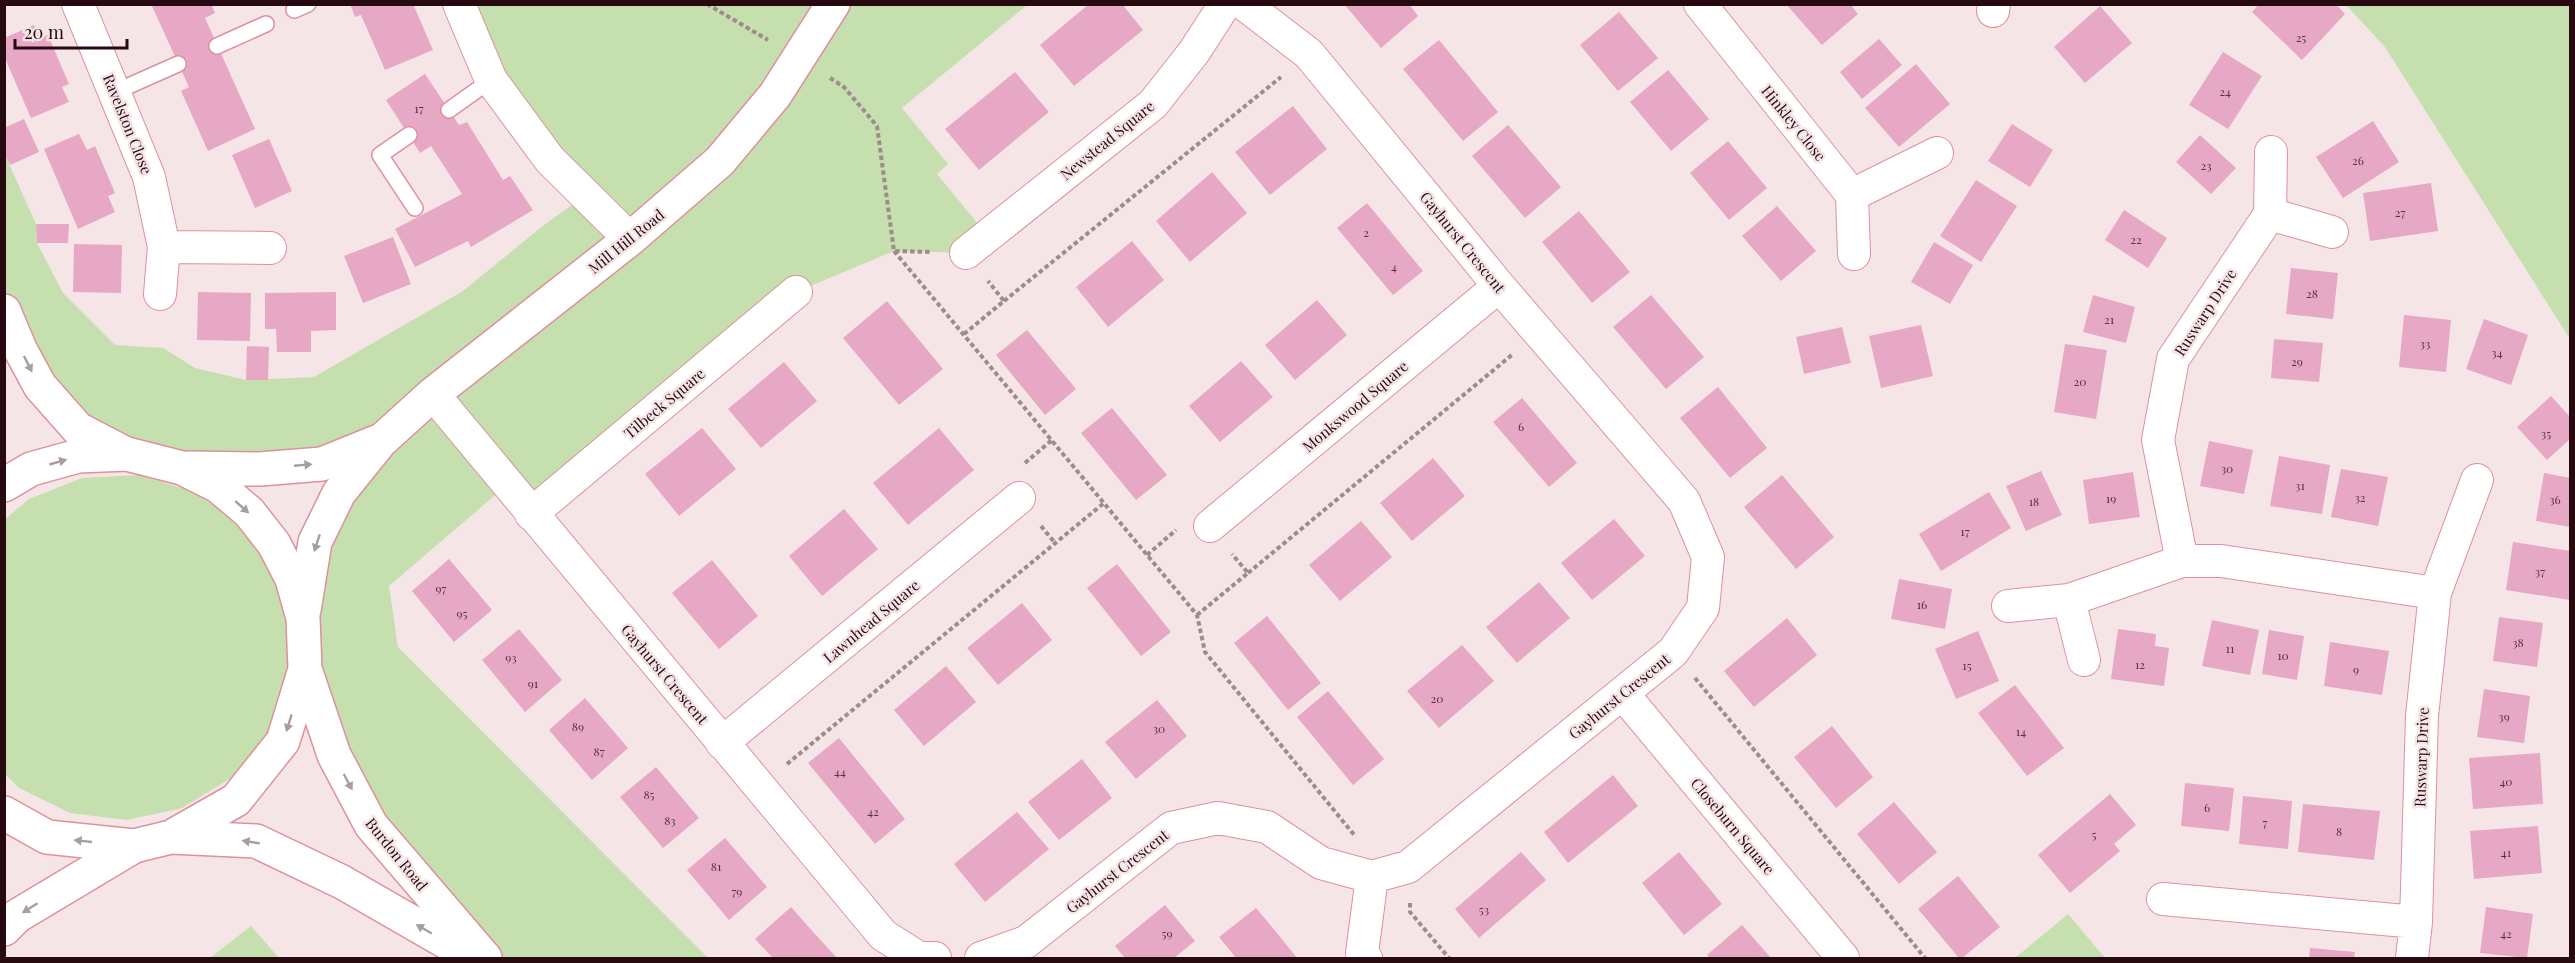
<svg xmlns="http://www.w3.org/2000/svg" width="2575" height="963" viewBox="0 0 2575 963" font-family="'Playfair Display',serif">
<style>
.green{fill:#c5dfae}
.building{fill:#e6a8c4}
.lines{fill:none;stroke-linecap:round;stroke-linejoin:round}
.lane-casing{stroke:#de919c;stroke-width:18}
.street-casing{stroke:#de919c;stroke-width:34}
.secondary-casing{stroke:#de919c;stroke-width:36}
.path{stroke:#9f8a8d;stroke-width:4;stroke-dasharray:4.5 3;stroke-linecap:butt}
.lane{stroke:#fff;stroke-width:15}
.street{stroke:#fff;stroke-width:32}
.secondary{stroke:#fff;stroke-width:33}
.oneway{fill:#a89d9f}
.labels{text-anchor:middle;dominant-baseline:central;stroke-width:5;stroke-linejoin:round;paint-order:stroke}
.number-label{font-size:12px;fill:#56323d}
.street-label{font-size:15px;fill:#260a10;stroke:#f6e5e7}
</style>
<rect width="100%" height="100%" fill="#f6e5e7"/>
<!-- green -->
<path class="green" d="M459 5H1027L902 108 948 164 937 174 988 236 966 253 894 251 796 292 531 514 507 485 389 586 398 647 708 958H485L371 825 305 669 315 542 380 441 260 469 78 429 5 311 4 153 36 224 37 243 63 293 115 345 163 348 195 368 246 380 314 377 463 291 544 225 586 195Z
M2346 5H2570V339L2385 47Z
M138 475 193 491 240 524 273 570 290 625 288 682 267 735 231 778 182 808 127 820 70 813 19 788 5 774 4 520 29 499 82 478Z
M2068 914 2105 958H2015Z
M251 926 279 958H210Z"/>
<!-- building -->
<path class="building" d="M151 4H211L215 13 205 18 255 129 208 151 181 91 189 87Z
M350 4H413L433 50 385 70 361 15 355 17Z
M1089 4H1122L1143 30 1074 86 1040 45Z
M1344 4H1409L1418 16 1381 48Z
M1786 4H1850L1858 14 1822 45Z
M2259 4H2336L2345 14 2302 60 2252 12Z
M2100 6 2132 43 2085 83 2054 47Z
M1619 12 1658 58 1618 91 1580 45Z
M34 25 40 38 48 35 69 84 62 87 69 102 31 118 4 56V38Z
M1879 39 1902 65 1862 99 1840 72Z
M1439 40 1498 112 1463 141 1403 69Z
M2223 52 2262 76 2228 129 2189 105Z
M1916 64 1950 104 1899 147 1865 108Z
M1668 70 1709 119 1671 151 1630 102Z
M1015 72 1049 112 979 170 945 129Z
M425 74 459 125 467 122 503 180 510 176 533 210 471 247 468 241 415 267 395 229 462 194 431 146 420 153 386 100Z
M1293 106 1327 149 1270 195 1235 152Z
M24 119 39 152 10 165 4 153V128Z
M2373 121 2399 162 2343 198 2316 157Z
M2012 124 2053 150 2030 187 1988 161Z
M1508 125 1561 187 1525 218 1472 156Z
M79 134 87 150 95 146 115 193 108 196 115 212 78 229 44 149Z
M2200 135 2236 168 2211 194 2176 162Z
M269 139 292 191 255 208 232 155Z
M1728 141 1767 188 1729 220 1690 173Z
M1212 172 1247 213 1190 262 1156 221Z
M1976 180 2017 206 1981 262 1940 236Z
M2431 183 2438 231 2370 241 2363 193Z
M1367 203 1423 271 1393 295 1337 228Z
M1777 206 1816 251 1781 281 1742 236Z
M2124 210 2167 238 2148 268 2105 240Z
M1579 211 1630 272 1592 303 1542 242Z
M36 224H69L68 243H37Z
M393 237 411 284 363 303 344 256Z
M1132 241 1164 280 1108 327 1076 287Z
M1934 242 1973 265 1950 304 1911 282Z
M74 244 122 245 121 293 73 292Z
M2291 268 2338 273 2333 319 2286 314Z
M198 292 251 293 250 341 197 340Z
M336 292V330L311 331V352H277L276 329H265V293Z
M1651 295 1704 357 1666 389 1613 327Z
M2093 295 2135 307 2126 343 2083 332Z
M1317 300 1347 335 1295 380 1265 345Z
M887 301 943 369 899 405 843 338Z
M2404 315 2451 320 2446 372 2399 367Z
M2484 319 2528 335 2511 385 2466 369Z
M1921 325 1933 376 1881 388 1869 336Z
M1842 327 1851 363 1804 374 1796 337Z
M1027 330 1076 389 1045 415 996 355Z
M2274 339 2323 343 2319 382 2271 378Z
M2065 344 2107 350 2096 419 2054 412Z
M247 346 269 347 268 380H246Z
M1241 361 1273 397 1220 442 1189 406Z
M784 362 817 401 761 448 728 409Z
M1718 387 1767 448 1730 478 1680 418Z
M2551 396 2570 417V439L2547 460 2517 427Z
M1522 398 1577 463 1549 487 1493 422Z
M1112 408 1167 475 1136 500 1081 433Z
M702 428 736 469 679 516 645 474Z
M939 428 974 470 908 525 873 483Z
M2209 441 2253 450 2244 494 2200 486Z
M2279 456 2330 465 2322 514 2270 506Z
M1433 458 1465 496 1412 541 1380 503Z
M2341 469 2388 477 2378 526 2331 517Z
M2041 471 2062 515 2026 531 2006 486Z
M2133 472 2140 517 2089 524 2083 480Z
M2544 473 2570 478V527L2536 521Z
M1782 475 1834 537 1796 569 1744 507Z
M1989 492 2011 528 1941 571 1919 534Z
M844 509 878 549 822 596 789 556Z
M1614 519 1645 556 1592 600 1561 563Z
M1361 521 1392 557 1340 601 1309 565Z
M2513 542 2570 551V600L2506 590Z
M449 559 492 610 454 642 412 591Z
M712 560 758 616 719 649 672 593Z
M1117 564 1171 632 1141 656 1087 588Z
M1899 579 1952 589 1945 629 1891 619Z
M1539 582 1570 618 1517 663 1486 627Z
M1022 603 1052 640 998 685 967 648Z
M1267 616 1321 683 1288 710 1234 643Z
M2499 617 2543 623 2537 667 2493 661Z
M1787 618 1817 655 1754 707 1724 671Z
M2212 620 2259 630 2250 675 2202 666Z
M519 629 562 680 525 712 482 660Z
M2118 629 2156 634 2155 646 2169 648 2164 686 2111 679Z
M2269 630 2304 636 2297 680 2262 674Z
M1978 631 1999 681 1956 699 1935 649Z
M2330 642 2389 651 2382 695 2324 686Z
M1462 645 1494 681 1439 728 1407 691Z
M946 666 976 702 924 746 894 710Z
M2015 685 2064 748 2027 776 1978 713Z
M2484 689 2530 696 2524 743 2477 737Z
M1328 691 1384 759 1353 785 1297 717Z
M585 698 628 748 592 780 549 730Z
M1157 700 1187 736 1136 779 1105 742Z
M1832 726 1873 777 1836 808 1794 757Z
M839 738 905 819 875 844 808 763Z
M2540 753 2543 804 2473 809 2469 758Z
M1082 759 1112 798 1059 840 1028 802Z
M656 767 699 818 663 848 620 797Z
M1613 775 1638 806 1568 863 1544 832Z
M2185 783 2234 788 2229 831 2181 826Z
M2110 794 2136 825 2114 844 2120 851 2070 893 2038 855Z
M2243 796 2292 801 2288 849 2239 844Z
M1894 802 1937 852 1899 884 1857 834Z
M2303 804 2380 811 2374 860 2298 852Z
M1017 812 1049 849 985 902 954 864Z
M2538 826 2542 873 2474 879 2470 831Z
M725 838 767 887 729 920 687 870Z
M1521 852 1546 880 1479 938 1455 909Z
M1679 852 1722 904 1684 935 1642 883Z
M1958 876 2000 927 1962 958H1959L1918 909Z
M1165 905 1195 941 1174 958H1125L1115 946Z
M791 907 814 933 837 958H773L755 939Z
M2486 907 2533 914 2527 958 2480 953Z
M1256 908 1277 933 1297 958H1236L1219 937Z
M1742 925 1771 958H1710L1707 955Z
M2310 948 2355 952 2354 958H2309Z"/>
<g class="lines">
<defs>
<path id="lane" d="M294 10 308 4
M217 46 266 24
M115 92 178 64
M449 110 491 80
M409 135 380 155 415 208"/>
<path id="street" d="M78 4 149 177 164 247 160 294
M459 4 491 80 550 160 630 239
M1700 4 1852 195 1854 254
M1993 11 1994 4
M1852 195 1937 153
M2270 214 2271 152
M164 247 270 248
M966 253 1153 104 1194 52 1225 4
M433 394 883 935 919 958H935
M531 514 796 292
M1210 526 1499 286
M2182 561 2158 440 2173 359 2270 214 2332 232
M2435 593 2477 480
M2069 600 2084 660
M2008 606 2069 600 2182 561H2221L2435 593 2422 716 2416 922 2412 958
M1623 694 1843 958
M722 743 1019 498
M2163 899 2416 922
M981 958 1026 942 1171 828 1218 818 1267 827 1321 863 1372 877 1408 867 1673 652 1703 608 1708 557 1684 501 1499 286 1309 54 1244 4
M1366 958 1362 953 1372 877"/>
<path id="secondary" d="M4 311 20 349 40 386 78 429 124 453
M189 468 260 469 322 464 379 441
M4 485 31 469 78 456 127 454 182 468 218 486 249 512 274 544 292 579 303 618 305 669 283 741 236 800 171 837 134 846 47 837 4 813
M304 610 315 542 339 493 381 441 433 394 630 239 720 161 775 95 833 4
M305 669 334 755 371 825 485 958
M171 837 256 841 342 882 474 958
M4 929 17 916 134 846"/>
</defs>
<!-- lane casing -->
<use href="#lane" class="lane-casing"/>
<!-- street casing -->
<use href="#street" class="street-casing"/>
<!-- secondary casing -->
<use href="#secondary" class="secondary-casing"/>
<!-- path -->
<path class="path" d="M707 4 768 40
M830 78 844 87 877 126 894 251 931 252
M894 251 1197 615 1205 652 1355 836
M1004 301 1281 77
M964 334 1004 301 988 281
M1025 463 1052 440
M1041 526 1055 543
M1147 555 1176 530
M1248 573 1513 354
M1197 615 1248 573 1232 554
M1695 678 1925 958
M787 764 1104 503
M1410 903V912L1449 958"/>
<!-- lane -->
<use href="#lane" class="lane"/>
<!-- street -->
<use href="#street" class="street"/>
<!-- secondary -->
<use href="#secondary" class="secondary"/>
</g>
<!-- one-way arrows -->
<defs><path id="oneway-solid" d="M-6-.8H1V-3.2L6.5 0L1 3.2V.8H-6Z" transform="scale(1.5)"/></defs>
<g class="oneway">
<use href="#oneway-solid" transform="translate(28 364) rotate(63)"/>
<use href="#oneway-solid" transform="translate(58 462) rotate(-16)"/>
<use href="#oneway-solid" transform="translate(303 465) rotate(-5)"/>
<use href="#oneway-solid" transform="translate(242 507) rotate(41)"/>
<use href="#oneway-solid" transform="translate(317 543) rotate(108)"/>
<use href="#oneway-solid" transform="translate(289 723) rotate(107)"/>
<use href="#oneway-solid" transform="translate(348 782) rotate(62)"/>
<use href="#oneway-solid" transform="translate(83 841) rotate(-174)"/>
<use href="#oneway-solid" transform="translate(251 842) rotate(-171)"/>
<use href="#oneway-solid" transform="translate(30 908) rotate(148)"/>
<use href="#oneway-solid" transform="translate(424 929) rotate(-150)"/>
</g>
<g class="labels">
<!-- number labels -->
<g class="number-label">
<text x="2301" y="37">25</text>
<text x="2225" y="91">24</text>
<text x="419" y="108">17</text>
<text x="2358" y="160">26</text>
<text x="2206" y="165">23</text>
<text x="2400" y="212">27</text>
<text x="1366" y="232">2</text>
<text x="2136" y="239">22</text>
<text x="1394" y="266">4</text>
<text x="2312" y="293">28</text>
<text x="2109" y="319">21</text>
<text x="2425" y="343">33</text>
<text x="2497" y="352">34</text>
<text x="2297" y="361">29</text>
<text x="2080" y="381">20</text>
<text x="1521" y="426">6</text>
<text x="2546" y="433">35</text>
<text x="2227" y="468">30</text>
<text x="2300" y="485">31</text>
<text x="2360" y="497">32</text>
<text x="2111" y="498">19</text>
<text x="2555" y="499">36</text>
<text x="2034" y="501">18</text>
<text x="1965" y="531">17</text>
<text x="2540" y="571">37</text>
<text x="441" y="588">97</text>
<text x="1922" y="604">16</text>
<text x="462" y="613">95</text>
<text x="2518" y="642">38</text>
<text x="2230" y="648">11</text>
<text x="2283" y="655">10</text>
<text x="511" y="657">93</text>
<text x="2140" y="664">12</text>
<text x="1967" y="665">15</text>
<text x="2356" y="669">9</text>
<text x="533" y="683">91</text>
<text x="1437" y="698">20</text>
<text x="2504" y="716">39</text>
<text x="578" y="726">89</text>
<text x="1159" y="728">30</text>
<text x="2021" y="731">14</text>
<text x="599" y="751">87</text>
<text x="840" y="771">44</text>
<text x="2506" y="781">40</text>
<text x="649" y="794">85</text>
<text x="2207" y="807">6</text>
<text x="873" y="811">42</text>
<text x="670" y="820">83</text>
<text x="2265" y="822">7</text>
<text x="2339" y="831">8</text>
<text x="2094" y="834">5</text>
<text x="2506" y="852">41</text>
<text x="716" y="866">81</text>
<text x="737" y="891">79</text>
<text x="1484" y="909">53</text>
<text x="1167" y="933">59</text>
<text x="2506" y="933">42</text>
</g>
<!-- street labels -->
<g class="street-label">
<text transform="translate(1794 123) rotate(51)">Hinkley Close</text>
<text transform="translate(128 124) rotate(68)">Ravelston Close</text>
<text transform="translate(1107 140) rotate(-39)">Newstead Square</text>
<text transform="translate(626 241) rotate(-39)">Mill Hill Road</text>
<text transform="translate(1463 242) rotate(51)">Gayhurst Crescent</text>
<text transform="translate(2205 312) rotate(-57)">Ruswarp Drive</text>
<text transform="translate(664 403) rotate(-40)">Tilbeck Square</text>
<text transform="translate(1355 406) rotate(-40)">Monkswood Square</text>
<text transform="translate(871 621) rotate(-40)">Lawnhead Square</text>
<text transform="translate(665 674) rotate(50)">Gayhurst Crescent</text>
<text transform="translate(1619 696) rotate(-39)">Gayhurst Crescent</text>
<text transform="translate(2421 757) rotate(-88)">Ruswarp Drive</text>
<text transform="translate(1733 826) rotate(50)">Closeburn Square</text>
<text transform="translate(397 854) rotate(51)">Burdon Road</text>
<text transform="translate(1117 871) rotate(-38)">Gayhurst Crescent</text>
</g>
</g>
<!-- border -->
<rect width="2575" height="963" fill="none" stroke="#260a10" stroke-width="12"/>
<!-- scale -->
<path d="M15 39v9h112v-9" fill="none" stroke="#260a10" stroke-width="3"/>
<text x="24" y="39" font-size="18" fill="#260a10" stroke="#f6e5e7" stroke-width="4.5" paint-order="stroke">20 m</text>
</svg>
